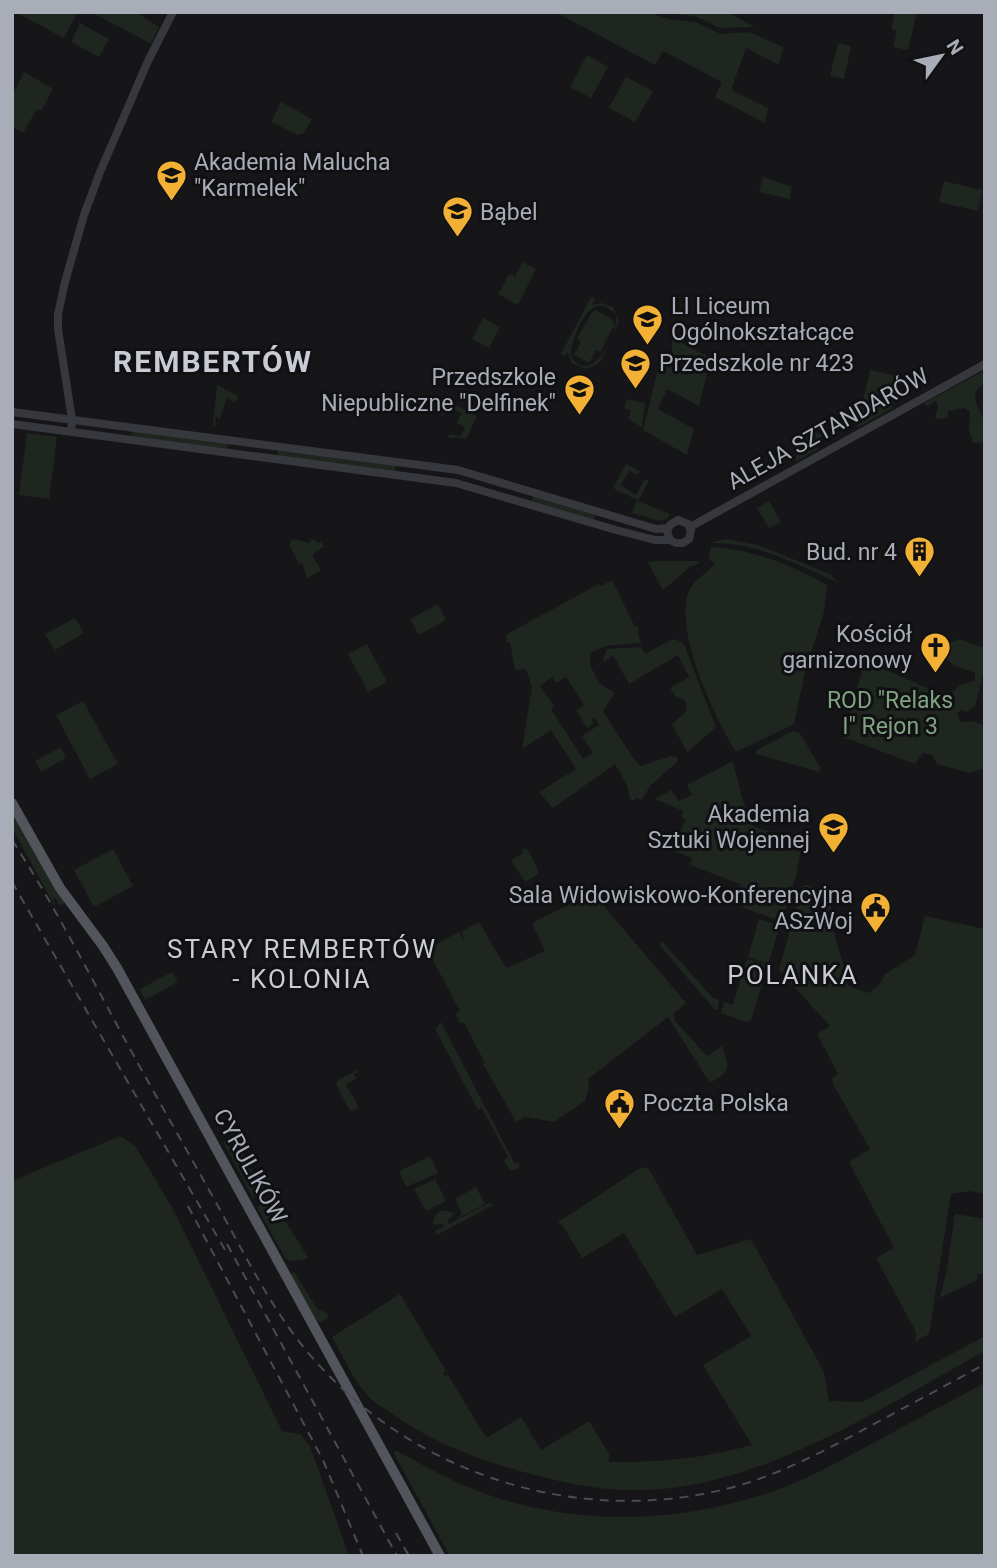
<svg xmlns="http://www.w3.org/2000/svg" width="997" height="1568" viewBox="0 0 997 1568" font-family="Roboto,sans-serif">
<style>
.green{fill:#1e261f;fill-rule:evenodd}
.lines{fill:none;stroke-linecap:round;stroke-linejoin:round}
.minor{stroke:#37383d;stroke-width:8}
.major{stroke:#53555c;stroke-width:10}
.rail{stroke:#4a4c52;stroke-width:2;stroke-dasharray:9 7;stroke-linecap:butt}
.labels{text-anchor:middle;dominant-baseline:central;stroke-width:6;stroke-linejoin:round;paint-order:stroke}
.poi-label{font-size:23px;fill:#a8adb8;stroke:#111113;text-anchor:start}
.street-label{font-size:23px;fill:#a8adb8;stroke:#111113}
.park-label{font-size:23px;fill:#7fa381;stroke:#111113}
.quarter-label{font-size:26px;letter-spacing:2px;fill:#c9ccd4;stroke:#111113}
.district-label{font-size:30px;font-weight:bold;letter-spacing:2px;fill:#c9ccd4;stroke:#111113}
</style>
<rect width="100%" height="100%" fill="#161618"/>
<!-- green -->
<path class="green" d="M15 12H78L64 38Z
M91 12H136L159 27 151 44Z
M555 12H648L668 19 695 22 721 34 749 32 783 47 779 65 746 48 732 87 733 91 768 108 765 123 715 97 722 82 663 51 655 65Z
M658 12H727L755 27 720 28 695 16Z
M895 12H917L908 50 893 47 897 31 891 29Z
M80 23 109 39 99 57 71 42Z
M838 43 851 46 844 79 830 76Z
M587 55 608 67 591 98 570 87Z
M24 72 53 89 41 111 37 109 23 133 12 127V96Z
M626 77 653 91 635 122 609 108Z
M281 102 312 119 304 133 298 135 271 122Z
M763 177 792 187 790 199 759 192Z
M944 181 982 190 978 211 939 202Z
M522 262 536 269 518 305 498 294 509 274 515 277Z
M591 297 595 299 592 305 602 303 613 307 619 321 601 361 596 365 586 369 572 363 568 352 565 356 561 354ZM605 306 616 314C620 332 591 389 571 356 569 345 583 313 593 308 598 305 599 305 605 306Z
M595 310 613 320 612 323 615 324 600 352 596 350 589 363 574 355 581 342 577 339 592 312Z
M483 318 500 327 489 348 472 339Z
M672 338 709 357 700 362 672 355Z
M660 361 707 373 699 406 667 389 658 409 694 429 687 455 643 430Z
M870 370 900 377 892 408 857 428Z
M985 370V383C968 395 977 403 983 419 986 426 985 434 985 442L973 443 969 429 970 411 964 408 948 411 947 418 935 419 938 405 936 401 927 406 924 403Z
M217 385 238 396 235 402 227 398 219 421 218 417H215L216 425H213Z
M627 399 645 403 642 427 628 419 631 410 624 408Z
M446 400 477 416 466 439 446 437 452 434 460 437 465 427 457 423 461 413 447 406 443 415 439 414Z
M801 429 822 434 818 449 795 462Z
M132 430 228 443 227 449 131 436Z
M27 433 57 437 49 499 19 495Z
M278 449 396 465 395 471 278 456Z
M626 464 640 471 638 475 629 471 621 485 636 495 645 479 649 481 638 501 670 514 667 519 660 521 632 513 637 500 613 488Z
M533 495 596 514 594 520 532 501Z
M769 501 781 522 769 528 757 508Z
M293 539 309 543 311 539 316 540V543L321 542 324 547 315 552 313 556 321 570 307 578 302 563 299 564 289 545Z
M726 539 758 545 830 574 837 582C795 564 755 541 709 543Z
M711 547C752 549 792 565 827 585L824 612 806 668 794 724 736 752C715 718 673 631 689 591 693 581 708 572 715 563L708 559Z
M653 561H698V564L690 567 663 590 648 563Z
M612 580 634 625 639 627 638 634 641 643C625 645 602 643 590 654V665L599 683 615 693 603 711 633 758 641 766 671 756 677 757V762L651 785 641 800 636 798 634 801 630 799 627 785 615 764 553 808 539 792 576 769 551 730 522 749 532 687 526 669 515 670 510 642 507 643V634L599 584 601 586ZM552 677 556 683 566 677 584 705 576 710 587 728 594 723 591 719 594 717 599 725 582 736 593 753 583 759 551 709 554 706 540 686Z
M438 604 446 620 419 635 410 619Z
M75 618 84 633 55 650 45 634Z
M673 639 682 642 684 645 716 727 687 752 672 724 687 711 685 700 677 698 670 688 689 677 678 655 629 684 613 655 604 662 603 658 607 649 641 647 645 654Z
M959 639 985 648 983 675 975 706 967 712 962 710 957 713 960 722 973 721 985 726V768L970 773 937 764 932 755 923 753 915 764 843 737 865 661 953 699 952 692 962 684 975 681V673L953 665 947 659 946 653 950 643Z
M367 644 387 682 368 692 348 654Z
M83 701 118 764 90 779 56 715Z
M793 731 797 732 801 735 820 767 819 772 756 754 757 750Z
M61 747 66 758 41 772 35 761Z
M733 761 742 798 754 827 802 841 796 876 783 917 777 920 742 907C739 899 743 891 740 884L690 865 692 858 672 850 685 820 681 816 683 811 655 799 671 790 679 801 692 795 687 785Z
M12 809 66 902 60 906 55 898 53 899 57 910 12 828Z
M113 849 133 886 94 907 74 870Z
M522 849 528 850 538 870V874L525 882 512 862 513 859 523 853Z
M807 885 835 894 829 915 845 971 842 980 851 987 869 993 879 985 885 974 915 955 925 916 985 929V1194L970 1191 951 1194 929 1334 915 1342 916 1332 876 1258 894 1248 849 1162 870 1149 833 1084 832 1078 838 1074 817 1034 830 1026 779 970 802 886Z
M593 893 686 1003 673 1014 675 1018 674 1020 707 1056 722 1046C730 1068 731 1071 710 1083L668 1017 588 1079 589 1087 585 1101 554 1122 525 1117 516 1122 483 1064 485 1063 464 1023H460L455 1014 460 1011 427 949 459 932 466 945 461 932 479 922 506 968 545 951 532 923Z
M759 919 780 926 768 964 748 957Z
M662 941 712 997 719 1000 718 1009 715 1010 660 946Z
M747 959 768 965 751 1020 746 1022 721 1013 724 1002 733 1005Z
M172 972 178 982 145 1000 140 989Z
M441 1022 515 1164 519 1163V1168L510 1171 504 1160 508 1157 482 1108 478 1110 435 1029Z
M358 1070 359 1072 354 1074 356 1079 346 1084 359 1108 350 1111 336 1084 338 1080Z
M120 1136 136 1147 174 1211 282 1431 300 1434 310 1446 349 1556H12V1181Z
M233 1137 254 1175 265 1170 274 1186 253 1198 223 1142Z
M430 1156 438 1173 406 1187 399 1171Z
M642 1167 649 1169 697 1255 751 1239 824 1372 829 1401 862 1402 985 1336V1351C877 1410 750 1496 623 1490 578 1488 535 1476 493 1463 454 1450 418 1433 385 1409 379 1405 372 1401 368 1396 354 1381 342 1355 332 1337L400 1294 446 1371 443 1373 445 1376 448 1375 485 1436 488 1437 521 1417 541 1450 589 1421 609 1454V1462C663 1462 700 1459 752 1445L703 1365 751 1336 722 1289 675 1317 624 1233 582 1258 563 1226 558 1222Z
M435 1179 446 1201 426 1211 414 1189Z
M476 1187 485 1204 455 1220 462 1214 455 1199Z
M271 1199 308 1257 306 1259 290 1261 285 1258 257 1207Z
M491 1202 493 1205 437 1235 435 1231 444 1226 443 1224 433 1225C433 1212 444 1206 454 1214L447 1221 449 1224Z
M955 1214 985 1219V1274H978L977 1280 940 1298 947 1269Z
M294 1271 317 1309 327 1313 328 1318 320 1322 312 1317 290 1274Z
M985 1383V1556H450L394 1454 395 1450C425 1466 454 1483 486 1494 581 1528 688 1523 782 1488 814 1476 843 1459 873 1443 910 1423 947 1403 985 1383Z"/>
<g class="lines">
<!-- minor -->
<path class="minor" d="M12 412 458 470 656 529 668 528
M12 424 456 483 616 530 655 540H670L676 543H683L689 539 691 530 688 524 678 520 670 525 667 531 670 540
M71 432 72 419 58 329V314L65 282 84 215 100 172 148 61 173 12
M690 527 985 364"/>
<!-- major -->
<path class="major" d="M12 803 60 888 103 946 117 968 440 1556"/>
<!-- rail -->
<path class="rail" d="M12 840C48 895 78 953 109 1010 143 1074 179 1136 214 1199 246 1256 274 1316 318 1364 422 1479 587 1528 737 1486 785 1472 828 1449 872 1425 909 1405 947 1385 985 1364
M12 882 228 1255
M188 1206 323 1460 363 1556
M227 1244 397 1556
M396 1533 409 1556"/>
</g>
<!-- icons -->
<defs>
<symbol id="school-pin" viewBox="-11 -11 22 30"><path d="M0 17L-7.5 6A9.5 9.5 0 1 1 7.5 6Z" fill="#f2b134" stroke="#111113"/><path d="M0-5L7-2L0 1L-7-2ZM-4 1L0 2.5L4 1V4Q0 6-4 4Z" fill="#111"/></symbol>
<symbol id="building-pin" viewBox="-11 -11 22 30"><path d="M0 17L-7.5 6A9.5 9.5 0 1 1 7.5 6Z" fill="#f2b134" stroke="#111113"/><path d="M-4-6H4V6H1V3H-1V6H-4ZM-2.5-4.3h1.7v1.8h-1.7ZM.8-4.3h1.7v1.8H.8ZM-2.5-1h1.7V.8h-1.7ZM.8-1h1.7V.8H.8Z" fill="#111"/></symbol>
<symbol id="church-pin" viewBox="-11 -11 22 30"><path d="M0 17L-7.5 6A9.5 9.5 0 1 1 7.5 6Z" fill="#f2b134" stroke="#111113"/><path d="M-1.2-6h2.4v3.5h3.3v2.4h-3.3V6h-2.4V-.1h-3.3v-2.4h3.3Z" fill="#111"/></symbol>
<symbol id="university-pin" viewBox="-11 -11 22 30"><path d="M0 17L-7.5 6A9.5 9.5 0 1 1 7.5 6Z" fill="#f2b134" stroke="#111113"/><path d="M0-5L7-2L0 1L-7-2ZM-4 1L0 2.5L4 1V4Q0 6-4 4Z" fill="#111"/></symbol>
<symbol id="civic-pin" viewBox="-11 -11 22 30"><path d="M0 17L-7.5 6A9.5 9.5 0 1 1 7.5 6Z" fill="#f2b134" stroke="#111113"/><path d="M-.6-6.5H3V-4.5H.6V-3L4-1V1h2V6H-6V1h2V-1L-.6-3ZM-1.2 2.5V6h2.4V2.5Z" fill="#111"/></symbol>
</defs>
<g fill-rule="evenodd">
<use href="#school-pin" x="154" y="158" width="35" height="47"/>
<use href="#school-pin" x="440" y="194" width="35" height="47"/>
<use href="#school-pin" x="630" y="302" width="35" height="47"/>
<use href="#school-pin" x="618" y="346" width="35" height="47"/>
<use href="#school-pin" x="562" y="372" width="35" height="47"/>
<use href="#building-pin" x="902" y="534" width="35" height="47"/>
<use href="#church-pin" x="918" y="630" width="35" height="47"/>
<use href="#university-pin" x="816" y="810" width="35" height="47"/>
<use href="#civic-pin" x="858" y="890" width="35" height="47"/>
<use href="#civic-pin" x="602" y="1086" width="35" height="47"/>
</g>
<g class="labels">
<!-- poi labels -->
<g class="poi-label">
<text x="194" y="162">Akademia Malucha<tspan x="194" dy="26">"Karmelek"</tspan></text>
<text x="480" y="212">Bąbel</text>
<text x="671" y="306">LI Liceum<tspan x="671" dy="26">Ogólnokształcące</tspan></text>
<text x="659" y="363">Przedszkole nr 423</text>
<text x="556" y="377" text-anchor="end">Przedszkole<tspan x="556" dy="26">Niepubliczne "Delfinek"</tspan></text>
<text x="897" y="552" text-anchor="end">Bud. nr 4</text>
<text x="912" y="634" text-anchor="end">Kościół<tspan x="912" dy="26">garnizonowy</tspan></text>
<text x="810" y="814" text-anchor="end">Akademia<tspan x="810" dy="26">Sztuki Wojennej</tspan></text>
<text x="853" y="895" text-anchor="end">Sala Widowiskowo-Konferencyjna<tspan x="853" dy="26">ASzWoj</tspan></text>
<text x="643" y="1103">Poczta Polska</text>
</g>
<!-- street labels -->
<g class="street-label">
<text transform="translate(828 429) rotate(-29)">ALEJA SZTANDARÓW</text>
<text transform="translate(250 1166) rotate(61)">CYRULIKÓW</text>
</g>
<!-- park labels -->
<g class="park-label">
<text x="890" y="700">ROD "Relaks<tspan x="890" dy="26">I" Rejon 3</tspan></text>
</g>
<!-- quarter labels -->
<g class="quarter-label">
<text x="302" y="949">STARY REMBERTÓW<tspan x="302" dy="30">- KOLONIA</tspan></text>
<text x="793" y="975">POLANKA</text>
</g>
<!-- district labels -->
<g class="district-label">
<text x="213" y="361">REMBERTÓW</text>
</g>
</g>
<!-- border -->
<rect width="997" height="1568" fill="none" stroke="#a8adb8" stroke-width="28"/>
<!-- north arrow -->
<g transform="translate(941 56) rotate(57)" stroke="#111113" stroke-width="5" paint-order="stroke">
<path d="M0-5L12 26L0 18L-12 26Z" fill="#a8adb8"/>
<text y="-10" font-size="19" font-weight="bold" text-anchor="middle" fill="#a8adb8">N</text>
</g>
</svg>
